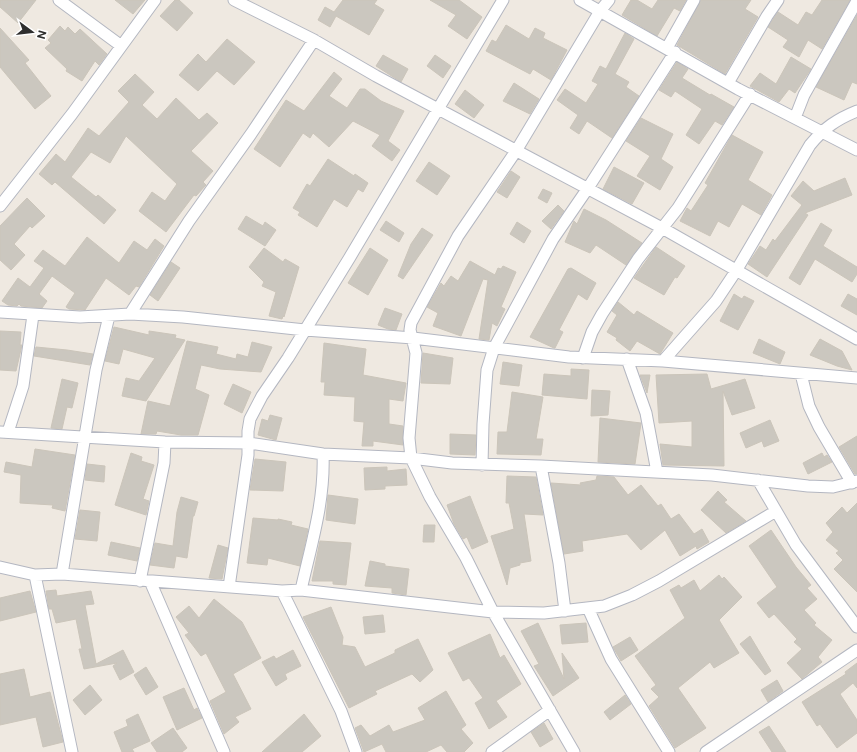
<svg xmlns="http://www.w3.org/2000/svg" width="857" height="752" viewBox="0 0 857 752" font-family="'Public Sans',sans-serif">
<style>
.building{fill:#cbc7bf;stroke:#cbc5ba}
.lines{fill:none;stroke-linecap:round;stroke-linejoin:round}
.minor-casing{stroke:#b4b7c1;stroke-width:13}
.minor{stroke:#fff;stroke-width:11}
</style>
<rect width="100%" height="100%" fill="#efe9e1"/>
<!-- building -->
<path class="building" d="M0 0H36L18 23 0 7Z
M115 0H145L133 14Z
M175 0H179L193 13 177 31 160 16Z
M343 0H377L374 4 384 10 369 35 336 16 330 27 318 20 325 7 334 12Z
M430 0H459L482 17 467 39 448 26 456 15Z
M631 0H637L652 9 658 0H686L680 11 674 8 657 36 622 15Z
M701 0H751L745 9 758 17 725 74 677 45Z
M822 0H850L822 49 808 40 799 57 783 47 788 40 768 27 778 12 798 25 806 12 812 15Z
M857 15V84L852 82 844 100 816 87Z
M506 25 529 39 535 28 545 33 543 38 567 50 551 80 533 69 530 74 486 51 492 40 496 42Z
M60 26 65 31 68 27 75 34 80 29 107 54 99 65 95 61 82 81 66 71 67 69 45 48 51 43 48 40Z
M0 28 29 60 25 63 51 96 35 109 0 67Z
M625 33 634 39 615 74 629 82 626 87 639 96 612 138 587 121 579 134 570 128 578 115 557 100 565 89 586 103 598 84 592 81 600 66 606 69Z
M227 39 255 62 234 85 217 71 198 91 179 75 198 54 206 62Z
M383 55 408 69 401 82 376 66Z
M435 55 451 66 443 78 427 66Z
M791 57 811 69 795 93 789 89 779 102 750 86 760 73 776 84Z
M677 62 688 69 682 78 710 95 711 94 734 107 722 125 715 121 699 144 686 135 702 109 675 91 671 97 659 90Z
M334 72 342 79 329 96 347 108 360 89H365L381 101 404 111 388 141 400 150 392 161 372 146 380 135 353 121 329 147 313 133 310 138 303 133 280 167 254 149 286 100 304 111Z
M135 74 154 92 142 105 157 119 176 98 199 120 207 113 218 123 191 151 213 171 203 182 206 185 196 196 194 195 166 232 139 211 152 192 165 201 177 184 126 136 110 163 91 152 71 177 96 197 98 195 116 210 104 224 55 182 52 185 39 174 56 154 65 162 88 128 99 136 129 102 118 91Z
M514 83 539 99 530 114 503 101Z
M465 90 484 105 474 118 455 104Z
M641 118 673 134 661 159 673 167 660 190 637 176 650 156 626 141Z
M732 135 763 152 748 180 772 195 761 215 742 204 729 227 718 221 710 236 680 221 687 208 691 211 708 185 705 183Z
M328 159 354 176 355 174 368 183 363 192 358 189 347 207 334 199 317 227 298 215 300 212 293 208 307 184 310 186Z
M429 162 450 176 437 195 416 181Z
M614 167 644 183 632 204 603 189Z
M511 171 520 177 507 198 497 192Z
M845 178 852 195 805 213 808 215 767 277 748 264 760 246 766 250 773 239 775 241 802 205 791 196 803 181 814 191Z
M543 189 552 193 547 203 538 198Z
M27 198 45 216 32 228 30 226 14 244 25 255 11 270 0 260V226Z
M558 205 564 211 551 229 542 221Z
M584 209 606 220 642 243 626 265 596 245 590 253 565 242 574 221 577 224Z
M246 216 263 226 265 222 276 230 265 246 238 229Z
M386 221 404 233 399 242 380 230Z
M517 222 531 231 524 243 510 234Z
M821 223 832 230 823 246 857 267V274L852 282 815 259 800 285 789 278Z
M422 228 433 235 403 279 398 276 411 244Z
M87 237 119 263 134 241 147 250 155 239 164 246 139 287 136 286 129 295 106 278 85 310 69 309 66 307 75 293 52 276 39 294 47 301 42 308 21 306 19 304 17 306 8 305 2 301 18 278 30 287 44 268 34 261 43 250 65 266Z
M656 247 685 266 677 278 675 277 664 295 634 278Z
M264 248 283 262 285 259 299 267 284 317 283 316 282 319 269 316 276 292 262 286 264 282 249 267Z
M370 248 388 260 368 295 348 283Z
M470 261 495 275 498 268 501 269 503 266 516 272 501 307 505 309 497 326 492 323 489 340 479 339 488 280 483 279 461 336 433 326 438 313 427 307 441 283 444 286 451 276 458 281Z
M171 262 180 268 158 301 150 295Z
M571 268 596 283 587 300 578 294 559 330 563 332 555 348H554L530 337 568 269Z
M734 294 742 299 744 296 754 301 738 330 720 321Z
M848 294 857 299V315L841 306Z
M618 302 634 315 637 311 673 333 660 354 637 341 630 351 616 340 617 338 607 332 617 315 612 311Z
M385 308 402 314 396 330 388 329 378 325Z
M114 327 149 335V331L176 335 175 338 185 340 146 401 122 396 126 378 139 381 155 358 123 349 119 364 105 361Z
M0 331 21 332 20 345H22L16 371 0 370Z
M759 339 785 352 780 364 753 353Z
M820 339 842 351 852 370 837 366 810 355Z
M187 341 218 347 216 354 236 359 237 354 248 357 252 342 272 347 261 372 220 369 201 365 195 389 209 395 198 435H181L157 431 156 434H141L148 401 170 406Z
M324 343 366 349 363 375 406 383 403 401 389 399V424L403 426V445L373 441V446H362L364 422 354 421 355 397 324 395 325 382H321Z
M36 347 67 350 93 354 90 365 34 356Z
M423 353 453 358 450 384 421 383Z
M503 362 522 365 519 386 500 384Z
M571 369 589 370 587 399 542 395 544 374 571 376Z
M707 374 711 389 745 379 755 408 732 415 723 391 724 466 663 465 660 444 692 447V421L659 423 656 375Z
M640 375H650L647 393Z
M62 379 78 383 72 408 67 407 62 429 51 428Z
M233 384 251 392 242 413 224 404Z
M592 390 610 391 608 415 591 416Z
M512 392 543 397 536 439H543L541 455 497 454 498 432H507Z
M270 415 282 418 276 440 258 435 262 419 268 421Z
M600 418 641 423 635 464 598 462Z
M770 420 779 441 764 447 762 441 746 448 740 433Z
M450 434 476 435 475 455 450 454Z
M857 436V474H855L839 447Z
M35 449 75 455 65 511 52 508 53 505 20 503 21 475 4 472 6 462 32 467Z
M131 453 142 457 141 461 154 465 143 499 149 501 146 515 115 505Z
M822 453 824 457 827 455 832 462 808 474 803 463Z
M255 459 286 462 283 491 250 490Z
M87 464 105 466 104 482 85 480Z
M387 467V471L406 469 407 485 385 486V489L365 490 364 468Z
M507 476 536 477 543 515 524 514 531 561 520 563V565L510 568 507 585 491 536 514 529 509 503H506Z
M597 476 614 477 628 495 641 485 658 506 661 504 671 519 679 514 694 534 702 529 709 542 697 549 696 546 680 556 665 530 641 550 627 534 582 541 583 551 564 554 551 483 581 485 580 483 596 480Z
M718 491 727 500 724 502 746 521 726 533 701 510Z
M328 495 358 499 355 524 326 520Z
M470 496 488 542 472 549 467 537 463 539 454 524 447 505Z
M181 497 198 502 194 516H193L187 558 176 556 174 568 150 565 155 543 173 546 177 512Z
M857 503V592L834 569 843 560 836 553 839 551 826 540 833 532 826 523 842 507 847 513Z
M80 510 100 512 97 541 75 539Z
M253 518 278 520V519L292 522 291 525 308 529 300 566 268 558 267 565 247 563Z
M424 525H435L434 542H423Z
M771 530 796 567 811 585 807 588 817 599 804 610 816 623 814 625 832 640 818 657 822 662 802 679 787 663 802 649 794 642 797 639 774 614 769 618 757 603 777 587 749 546Z
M320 541 351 543 346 585 333 584V581H312Z
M111 542 140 548 137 561 108 555Z
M218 545 228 548 222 579 209 578Z
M370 561 385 564V566L409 569 406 595 392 593V588L365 586Z
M719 575 722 579 724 577 742 597 719 620 739 653 714 668 710 662 678 688 706 728 675 748 649 706 659 697 651 689 656 685 635 656 685 618 670 590 679 585 681 588 694 580 700 591Z
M56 590 57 596 91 591 94 604 85 605 96 664 123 650 134 672 120 680 113 666 117 663 84 669 79 649H82L76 619 56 623 52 609H49L46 591Z
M30 591 36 612 0 621V598Z
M214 599 242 622 261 658 233 674 251 709 235 717 239 722 224 734 210 701 226 692 206 653 201 656 185 635 189 633 176 617 189 606 199 618Z
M331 607 343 637 342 645 355 647 365 667 395 653V650L418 639 433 670 420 682 412 674 375 691 377 694 349 708 303 617Z
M383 615 385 632 365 634 363 617Z
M538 623 564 679 562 653 579 678 553 696 534 666 539 664 521 631Z
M586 623 588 642 562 644 560 625Z
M490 634 500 658 504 655 521 684 496 701 507 717 489 729 475 703 483 698 469 678 463 681 448 653Z
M750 636 771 671 765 675 740 644Z
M630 637 638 650 621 661 613 647Z
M293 650 301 666 285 674 287 679 276 686 262 662 274 656 276 659Z
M857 663V688L853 683 840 694 857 720V733L837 748 820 724 817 726 802 702 846 674 845 672Z
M146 667 158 687 146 695 134 675Z
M24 669 30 697 50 692 63 742 43 747 36 717 0 725V674Z
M777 680 783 691 768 702 761 690Z
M90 685 102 700 85 715 73 700Z
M184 688 194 710 197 708 202 718 177 730 163 697Z
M446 691 466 725 461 729 473 743 464 752H447L441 745 426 752H386L382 744 364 752 355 728 361 725 370 736 389 725 393 732 425 720 418 708Z
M625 695 631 704 610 720 604 712Z
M138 714 150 741 132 749 134 752H122L114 732 128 726 126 720Z
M304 714 321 736 302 752H262Z
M544 723 553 739 540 747 531 732Z
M769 726 786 752H772L759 732Z
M173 728 187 748 182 752H157L151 743Z"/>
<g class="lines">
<defs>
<path id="minor" d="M59 0 120 45
M234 0 314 40 376 76 662 228 857 339
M580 0 738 89 857 150
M667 48 694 0
M728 83 767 16 778 0
M795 118 804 95 857 1
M0 206 72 114 155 0
M0 312 80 317 130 314 183 317 305 330 413 338 569 357 663 361 857 378
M130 314 189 221 251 134 314 40
M583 358 592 332 602 314 638 259 678 208 750 94
M627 359 646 413 657 472
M663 361 716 301 736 271 810 145C824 128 837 119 857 111
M801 374 809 406 819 427 852 483
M0 432 165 442 249 443 323 454 411 458 452 463 541 466 712 475 808 486 833 487 857 481
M8 432 23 386 33 315
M482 465 483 424 487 370 494 348 553 239 588 188 675 52
M541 466 559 563 565 611
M758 480 796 545 857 627
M0 567 35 575 62 574 282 591 301 590 493 612 544 613 604 606 632 595 659 581 776 511
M62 574 96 370 109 316
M35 575 72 752
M140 581 164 463 165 442
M150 581 224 752
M229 587 248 455V431L250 419 262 396 288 358 350 257 503 0
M301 590C311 545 325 501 323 454
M282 591 341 711 356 752
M588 608 611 659 669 752
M492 752 550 710
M574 752 493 612 466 558 430 497 411 458 409 438 416 353 410 330 411 323 458 236 516 151 600 11 609 0
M706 752 857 650"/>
</defs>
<!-- minor casing -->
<use href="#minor" class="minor-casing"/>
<!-- minor -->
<use href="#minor" class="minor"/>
</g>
<!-- north arrow -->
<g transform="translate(32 32) rotate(105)" stroke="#ffffff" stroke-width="3" paint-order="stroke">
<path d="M0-3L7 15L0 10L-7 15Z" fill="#2e2e2e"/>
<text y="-6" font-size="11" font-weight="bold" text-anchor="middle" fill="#2e2e2e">N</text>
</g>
</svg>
